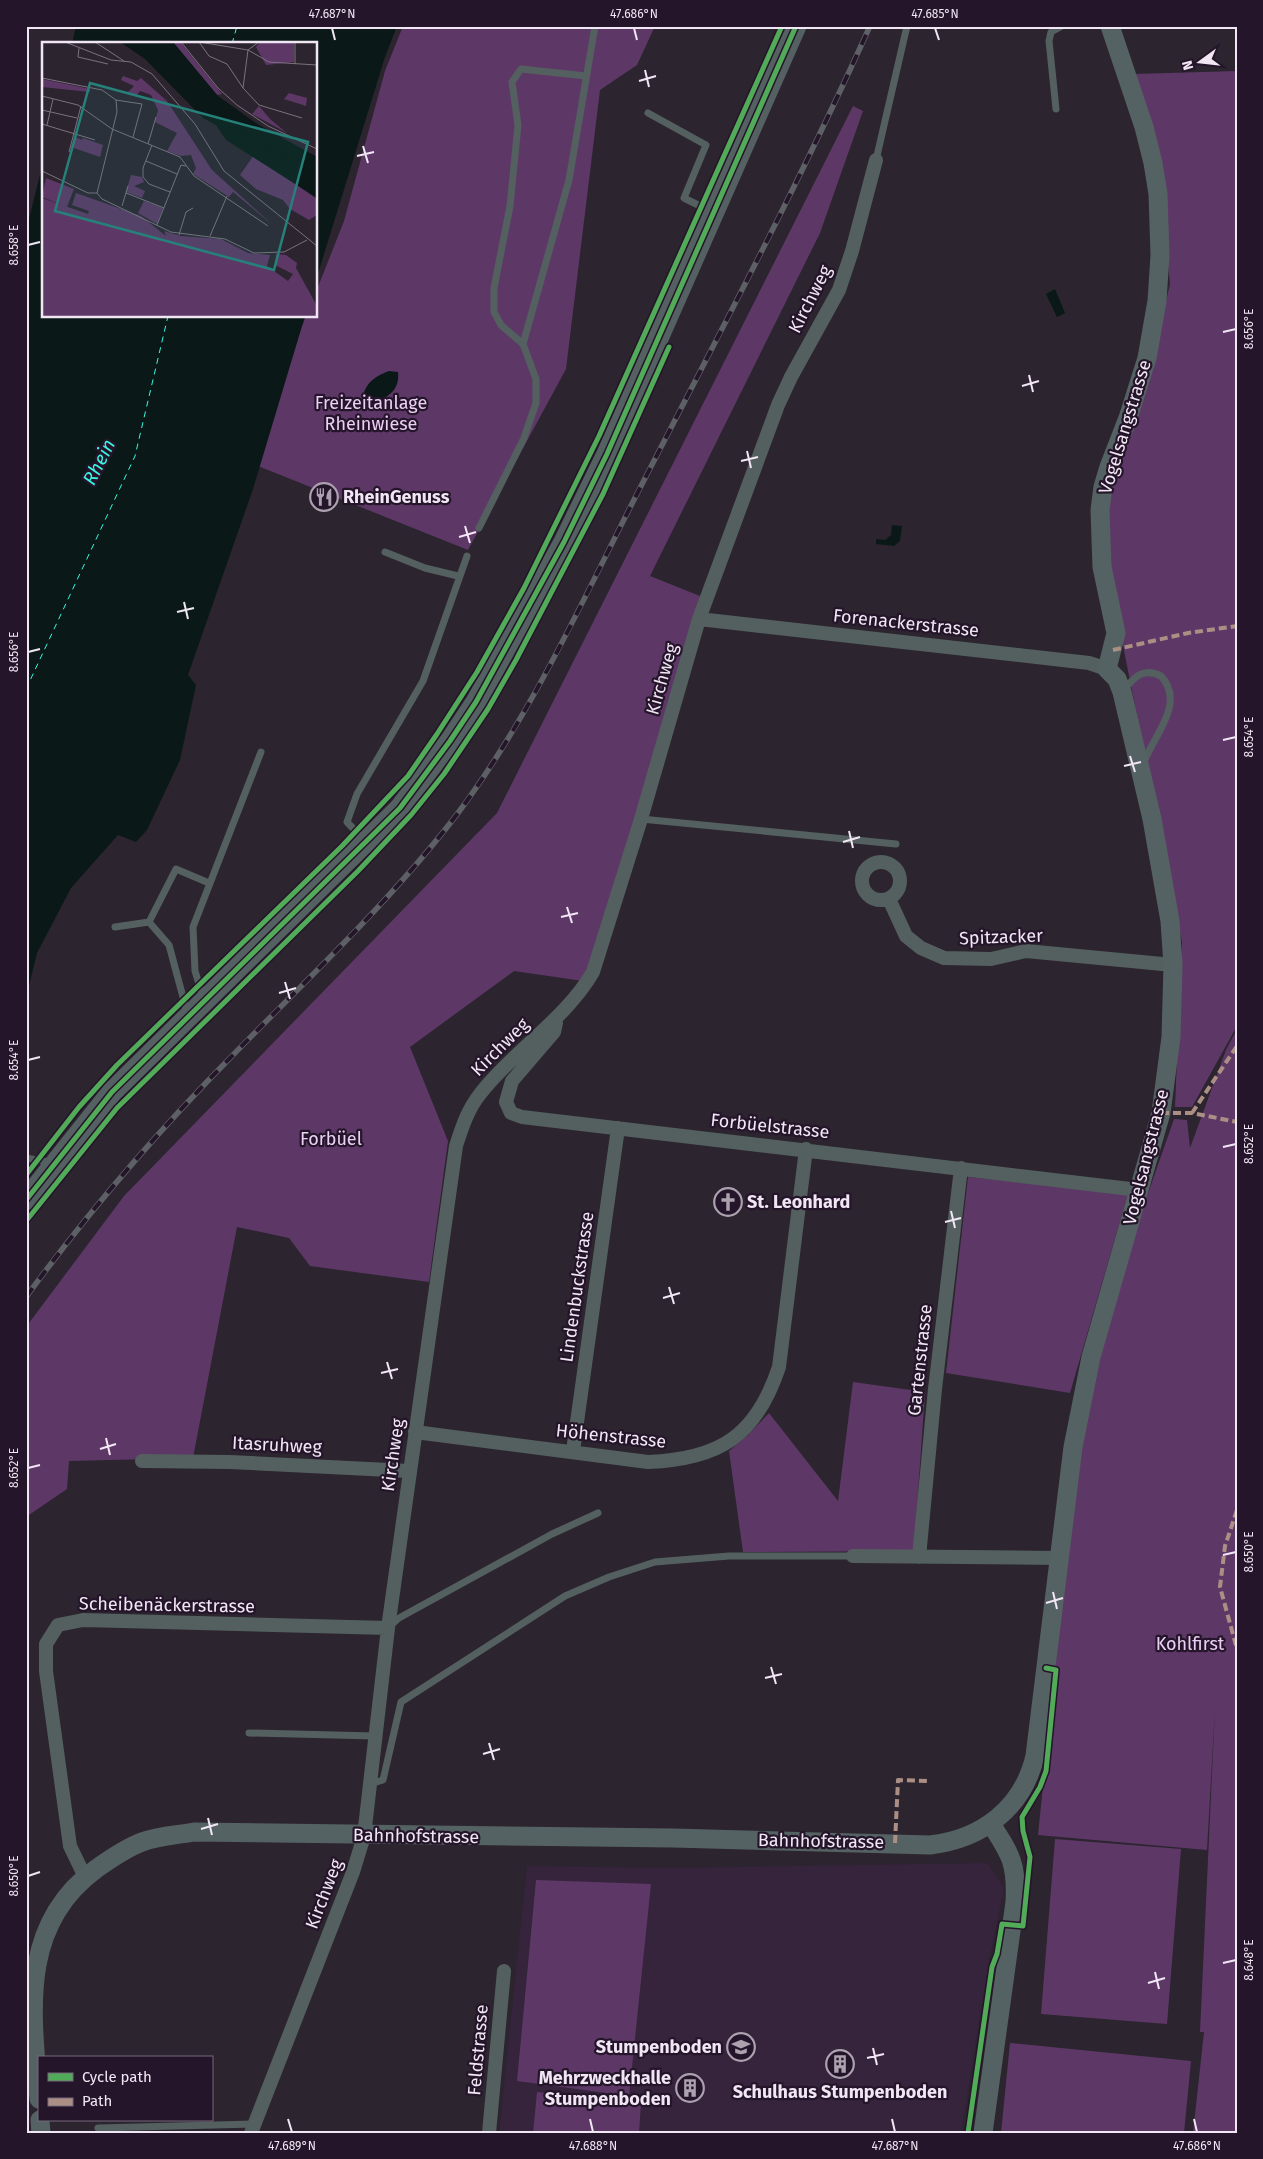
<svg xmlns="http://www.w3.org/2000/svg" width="1263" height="2159" viewBox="0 0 1263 2159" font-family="'Fira Sans',sans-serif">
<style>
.built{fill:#36233c}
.green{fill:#5d3867}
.water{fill:#0a1917}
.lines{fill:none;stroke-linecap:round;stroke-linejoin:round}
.ferry{stroke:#39f7e3;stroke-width:1;stroke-dasharray:6 5;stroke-linecap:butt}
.lane{stroke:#53605f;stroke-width:7}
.street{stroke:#53605f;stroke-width:14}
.secondary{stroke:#556263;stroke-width:19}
.primary{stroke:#546062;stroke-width:21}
.rail-casing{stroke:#5d6064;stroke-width:5.5}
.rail{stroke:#25152a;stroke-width:4;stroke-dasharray:11;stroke-linecap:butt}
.quiet{stroke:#ac8f84;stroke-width:4;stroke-dasharray:8 4;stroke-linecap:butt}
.cycleway-casing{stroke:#25152a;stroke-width:8}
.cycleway{stroke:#51ab58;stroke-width:5}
.ticks{fill:none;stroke:#f1e6f4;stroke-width:2}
.labels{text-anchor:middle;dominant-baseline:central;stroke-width:4.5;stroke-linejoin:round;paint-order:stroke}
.street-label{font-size:18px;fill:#f1e6f4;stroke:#25152a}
.park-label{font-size:18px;fill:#eccff4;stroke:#25152a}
.poi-label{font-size:18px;font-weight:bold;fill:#f1e6f4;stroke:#25152a;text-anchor:start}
.water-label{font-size:19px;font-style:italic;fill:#39f7e3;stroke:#25152a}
.inset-river{fill:none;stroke:#0a1917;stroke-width:2.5}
.inset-road{fill:none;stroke:#7b727e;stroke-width:1}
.view{fill:#26817b;fill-opacity:0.15;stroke:#26817b;stroke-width:2.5}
.inset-edge{fill:none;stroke:#f1e6f4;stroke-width:2.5}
.neatline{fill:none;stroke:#f1e6f4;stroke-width:2}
.ticks-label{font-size:12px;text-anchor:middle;fill:#f1e6f4}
</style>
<rect width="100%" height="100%" fill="#2c242f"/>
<!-- built -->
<path class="built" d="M987 1863 1004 1888 989 1961 961 2133H499L527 1866 671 1868Z"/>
<!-- green -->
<path class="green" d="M403 26H655L637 65 600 90 566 369 468 550 258 466 301 329 306 316H316V292L344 221 385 71Z
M1237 71V1026L1192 1107H1175L1182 942 1106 560 1108 493 1143 400 1170 284 1158 161 1134 74Z
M853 106 863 111 820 233 650 576 700 596 599 947 583 981 514 971 410 1047 448 1141 429 1282 310 1266 289 1238 237 1227 193 1458 69 1461 67 1489 26 1517V1327L124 1196 497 813Z
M1237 1029V2133H1193L1204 2032H1200L1215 1708 1207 1850 1038 1835 1072 1503 1097 1362 1139 1219 1174 1119 1187 1120 1190 1148 1226 1050Z
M968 1177 1128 1194 1070 1393 946 1373Z
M853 1382 925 1392 914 1551 743 1552 729 1451 747 1436 769 1413 838 1501Z
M1055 1839 1181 1849 1167 2024 1041 2014Z
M536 1880 651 1884 629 2096 517 2081Z
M1010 2043 1191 2061 1184 2133H1001Z
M537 2092 641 2103 639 2133H533Z"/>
<!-- water -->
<path class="water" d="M76 26H397L385 57 316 280V44H72Z
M44 159V316H305L253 489 188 675 196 685 180 760 147 830 136 842 118 835 71 888 37 953 26 998V231Z
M1055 289 1065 313 1057 317 1046 294Z
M389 371 398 372C400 390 389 396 374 404L362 399C366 382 374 377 389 371Z
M892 525 902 526 900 541 894 546 876 544V539L885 540 891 535Z"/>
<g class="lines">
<!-- ferry -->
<path class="ferry" d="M232 44 237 26
M26 689 135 456 168 316"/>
<!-- lane -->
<path class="lane" d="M1056 109 1049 41 1051 32 1062 26
M648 113 706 145 684 198 712 212
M876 160 907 26
M523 344 569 180 595 26
M479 528 524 438 536 403V379L523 344 501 325 494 312V288L510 206 518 125 512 82 521 69 586 76
M385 552 425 568 458 576
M1123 691C1134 677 1143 667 1161 676 1186 703 1154 735 1144 762
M641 819 896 844
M365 841 347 822 357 794 423 681 467 556
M149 922 176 869 209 883
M115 927 149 922 169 945 187 1012
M203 997 195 971 193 927 261 752
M26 1158 53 1163
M390 1626 399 1618 552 1534 598 1513
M249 1733 375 1736
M370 1784 383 1780 401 1702 565 1596 609 1577 655 1562 729 1556H853
M98 2128 254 2124"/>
<!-- street -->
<path class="street" d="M699 619 1089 663 1107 669
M862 881a19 19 0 1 1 38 0a19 19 0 1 1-38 0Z
M889 899 906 936 921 948 944 958 991 959 1026 951 1173 965
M556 1023 554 1032 512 1081 506 1102 511 1113 522 1117 1139 1190
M415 1432 648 1462C720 1459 756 1436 779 1367L806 1149
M573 1451 618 1128
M142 1461 230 1462 409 1471
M853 1556 1058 1558
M919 1557 935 1389 961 1168
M85 1877 70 1846 46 1671V1644L58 1625 83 1620 388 1628
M251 2133 353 1872 364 1836 388 1628 456 1146C462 1127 468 1109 480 1094 514 1050 565 1020 593 972L641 819 699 619 778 405 791 377 839 290 852 251 876 160
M489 2133 504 1971"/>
<!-- secondary -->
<path class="secondary" d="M39 2099C32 2014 18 1926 96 1869 110 1859 126 1848 142 1842 158 1836 178 1835 194 1832L673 1838 930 1845C982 1839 1023 1808 1035 1756L1073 1447 1091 1357 1161 1113 1171 1037 1173 965 1170 921 1152 819 1122 692 1117 679 1107 669 1116 633 1102 567 1100 510 1103 487 1109 467 1128 418 1147 358 1157 301 1160 255 1158 194 1153 163 1144 127 1110 26
M40 2120 41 2133
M983 2133 1015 1902C1017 1864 1011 1855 991 1824"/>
<!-- primary -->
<path class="primary" d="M26 1200 112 1092 400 808 450 741 476 702 564 542 607 454 796 26"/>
<defs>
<path id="rail" d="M26 1297C89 1211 158 1131 232 1056 309 977 391 901 458 813 532 714 583 599 639 490 718 336 799 184 870 26"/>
</defs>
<!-- rail casing -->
<use href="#rail" class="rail-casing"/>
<!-- rail -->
<use href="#rail" class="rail"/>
<!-- quiet -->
<path class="quiet" d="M1113 650 1188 633 1237 626
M1161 1113H1192L1237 1122
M1192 1113 1237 1046
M1237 1510 1225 1546 1220 1587 1237 1649
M895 1843 898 1780 928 1781"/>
<defs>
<path id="cycleway" d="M26 1175 79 1107 117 1065 342 846 408 776 437 734 477 672 524 588 599 436 782 26
M26 1200 112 1092 400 808 450 741 476 702 564 542 607 454 796 26
M26 1221 117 1108 358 871 411 815 444 774 488 709 516 660 603 494 669 347
M968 2133 992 1967 997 1954 1002 1924 1023 1926 1030 1857 1023 1831 1022 1817 1040 1787 1046 1771 1056 1670 1046 1668"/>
</defs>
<!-- cycleway casing -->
<use href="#cycleway" class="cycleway-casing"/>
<!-- cycleway -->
<use href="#cycleway" class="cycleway"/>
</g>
<!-- ticks -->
<path class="ticks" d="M332 28 335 40M634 28 637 40M935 28 939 40M645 70 649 87M639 81 656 76M363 146 368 163M357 156 374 152M28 245 40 242M1223 332 1236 329M1029 375 1033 392M1022 386 1039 381M747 451 751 468M741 461 758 457M465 526 470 543M459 537 476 532M184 602 188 619M177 612 194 608M28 652 40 649M1223 740 1236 737M1130 756 1135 772M1124 766 1141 762M849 831 853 848M843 842 860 837M567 907 572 923M561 917 578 913M285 982 290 999M279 993 296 988M28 1060 40 1057M1223 1147 1236 1144M951 1211 955 1228M945 1222 961 1218M669 1287 674 1304M663 1298 680 1293M387 1362 392 1379M381 1373 398 1369M106 1438 110 1455M100 1449 116 1444M28 1468 40 1465M1223 1555 1236 1552M1053 1592 1057 1609M1046 1603 1063 1598M771 1667 776 1684M765 1678 782 1674M489 1743 494 1760M483 1754 500 1749M208 1818 212 1835M201 1829 218 1824M28 1876 40 1872M1223 1963 1236 1960M1155 1972 1159 1989M1148 1983 1165 1978M873 2048 877 2065M867 2058 884 2054M288 2119 292 2132M590 2119 593 2132M892 2119 895 2132M1194 2119 1197 2132"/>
<!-- icons -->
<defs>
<symbol id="restaurant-ring" viewBox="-11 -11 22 22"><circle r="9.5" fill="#25152a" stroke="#aca2af" stroke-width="1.5"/><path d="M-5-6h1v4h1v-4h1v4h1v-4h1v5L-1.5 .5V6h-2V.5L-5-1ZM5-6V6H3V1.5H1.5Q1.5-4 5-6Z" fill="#aca2af"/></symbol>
<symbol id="church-ring" viewBox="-11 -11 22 22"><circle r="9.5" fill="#25152a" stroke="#aca2af" stroke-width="1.5"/><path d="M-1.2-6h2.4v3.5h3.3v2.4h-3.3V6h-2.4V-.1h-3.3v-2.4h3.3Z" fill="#aca2af"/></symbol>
<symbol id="school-ring" viewBox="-11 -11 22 22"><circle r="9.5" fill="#25152a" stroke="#aca2af" stroke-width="1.5"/><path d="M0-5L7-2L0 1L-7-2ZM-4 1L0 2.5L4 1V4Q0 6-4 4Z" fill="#aca2af"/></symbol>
<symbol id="building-ring" viewBox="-11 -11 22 22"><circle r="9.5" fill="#25152a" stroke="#aca2af" stroke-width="1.5"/><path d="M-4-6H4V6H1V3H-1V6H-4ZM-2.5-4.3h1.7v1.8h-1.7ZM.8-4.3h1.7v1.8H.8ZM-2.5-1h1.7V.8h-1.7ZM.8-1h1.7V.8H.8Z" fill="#aca2af"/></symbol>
</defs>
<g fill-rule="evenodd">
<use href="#restaurant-ring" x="308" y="481" width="32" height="32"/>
<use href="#church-ring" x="712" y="1186" width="32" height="32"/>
<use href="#school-ring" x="725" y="2031" width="32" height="32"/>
<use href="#building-ring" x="824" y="2048" width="32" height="32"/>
<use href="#building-ring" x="674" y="2072" width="32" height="32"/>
</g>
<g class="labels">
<!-- street labels -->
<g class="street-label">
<text transform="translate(810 299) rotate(-63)">Kirchweg</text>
<text transform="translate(1125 427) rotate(-73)">Vogelsangstrasse</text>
<text transform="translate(906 623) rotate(6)">Forenackerstrasse</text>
<text transform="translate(662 679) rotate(-74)">Kirchweg</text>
<text transform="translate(1001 937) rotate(-2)">Spitzacker</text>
<text transform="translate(500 1047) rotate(-45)">Kirchweg</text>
<text transform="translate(770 1126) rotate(6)">Forbüelstrasse</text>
<text transform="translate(1146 1157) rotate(-76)">Vogelsangstrasse</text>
<text transform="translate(577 1287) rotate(-82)">Lindenbuckstrasse</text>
<text transform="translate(920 1360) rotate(-84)">Gartenstrasse</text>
<text transform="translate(611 1436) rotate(6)">Höhenstrasse</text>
<text transform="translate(277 1445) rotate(3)">Itasruhweg</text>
<text transform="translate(393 1455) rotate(-82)">Kirchweg</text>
<text transform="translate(167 1605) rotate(1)">Scheibenäckerstrasse</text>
<text transform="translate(416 1836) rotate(1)">Bahnhofstrasse</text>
<text transform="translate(821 1841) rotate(1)">Bahnhofstrasse</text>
<text transform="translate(324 1894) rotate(-69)">Kirchweg</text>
<text transform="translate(478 2050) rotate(-85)">Feldstrasse</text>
</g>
<!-- park labels -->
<g class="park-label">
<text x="371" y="403">Freizeitanlage<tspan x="371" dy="21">Rheinwiese</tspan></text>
<text x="331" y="1139">Forbüel</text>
<text x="1190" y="1644">Kohlfirst</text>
</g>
<!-- poi labels -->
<g class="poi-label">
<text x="343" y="497">RheinGenuss</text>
<text x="747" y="1202">St. Leonhard</text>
<text x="722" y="2047" text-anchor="end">Stumpenboden</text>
<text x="671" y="2078" text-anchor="end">Mehrzweckhalle<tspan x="671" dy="21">Stumpenboden</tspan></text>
<text x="840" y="2092" text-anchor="middle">Schulhaus Stumpenboden</text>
</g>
<!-- water labels -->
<g class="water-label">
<text transform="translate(99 462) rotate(-63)">Rhein</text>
</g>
</g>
<!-- overview -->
<g transform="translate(42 42)">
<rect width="275" height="275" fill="#2c242f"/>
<path d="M131 0H138L180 52 175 53ZM218 0H252V20L224 23 214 5ZM81 34 95 39 99 36 125 59 170 128 232 184 191 150 187 155 151 132 154 126 149 113 139 114 125 109 135 91 113 80 116 68 109 53 98 49 95 53 85 51 92 44 79 38ZM0 37 48 47V50L0 45ZM247 51 265 56 264 64 242 57ZM217 64 228 77 245 91 210 72ZM33 95 40 98 38 102 41 96 61 103 58 115 29 105ZM212 113 275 157V173L267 178 248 167 241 158 214 147 198 133ZM89 133 100 135 102 140 92 144 103 149 100 156 84 150ZM4 136 32 147 25 165 0 155ZM34 151 99 174 124 194 122 189 139 194 179 197 206 211 228 213 225 224 246 239 251 232 233 223 234 212 244 213 255 221 254 226 275 264V275H0V156L46 172 47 169 30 163ZM102 159 121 166 115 182 96 171Z" fill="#5d3867"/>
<path d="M78 0H131L176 54 217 83 275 115V156L184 98 174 83 161 76 103 17Z" fill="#0a1917"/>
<path class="inset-river" d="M115 0 160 54 216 101 275 133"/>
<path class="inset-road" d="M23 0 69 18 89 20 110 32 153 82 182 129 275 204M53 0 82 19M139 0 176 46 195 63 226 84 275 107M157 0 206 8 227 20 275 23M157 0 167 14 185 22 201 46 206 8 217 0M253 0V22M37 6 36 15 66 22M0 36 60 48 74 58 75 70 55 151M201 46 217 63 260 76M0 54 36 63 70 87 138 115 152 134 226 184M74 58 100 62 91 95M0 68 35 76M0 82 53 98M5 83 11 57M106 102 114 75M110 103 101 126V135L107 142 128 150M27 110 39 64M104 119 135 132M0 129 46 151H55M55 151 60 157 129 190 183 197 212 211 242 210 265 198M84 151 122 166M80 164 86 144M115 183 139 123 144 124M137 193 144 170 151 166M168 194 185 154"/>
<path class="view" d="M48 41 266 100 232 228 13 169Z"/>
<rect width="275" height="275" class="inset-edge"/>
</g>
<!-- border -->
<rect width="1263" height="2159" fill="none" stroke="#25152a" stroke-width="55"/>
<!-- legend -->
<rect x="38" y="2056" width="175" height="65" fill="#25152a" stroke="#77697b"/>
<rect x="48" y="2073" width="25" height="8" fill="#51ab58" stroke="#77697b"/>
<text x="82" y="2082" font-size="15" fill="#f1e6f4">Cycle path</text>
<rect x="48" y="2098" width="25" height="8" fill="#ac8f84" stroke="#77697b"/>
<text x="82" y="2106" font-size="15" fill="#f1e6f4">Path</text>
<!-- north arrow -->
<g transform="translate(1200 62) rotate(255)" stroke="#25152a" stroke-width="4" paint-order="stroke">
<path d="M0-4L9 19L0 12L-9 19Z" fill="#f1e6f4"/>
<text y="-8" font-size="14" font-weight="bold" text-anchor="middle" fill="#f1e6f4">N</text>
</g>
<rect x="28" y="28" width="1208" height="2104" class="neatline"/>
<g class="ticks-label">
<text x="332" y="18">47.687°N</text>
<text x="634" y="18">47.686°N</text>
<text x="935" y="18">47.685°N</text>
<text transform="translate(14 245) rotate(-90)" y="4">8.658°E</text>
<text transform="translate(1249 329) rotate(-90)" y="4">8.656°E</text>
<text transform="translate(14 652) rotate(-90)" y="4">8.656°E</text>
<text transform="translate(1249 737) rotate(-90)" y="4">8.654°E</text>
<text transform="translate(14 1060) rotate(-90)" y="4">8.654°E</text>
<text transform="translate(1249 1144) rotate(-90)" y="4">8.652°E</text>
<text transform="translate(14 1468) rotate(-90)" y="4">8.652°E</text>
<text transform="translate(1249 1552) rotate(-90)" y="4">8.650°E</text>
<text transform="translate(14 1876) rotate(-90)" y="4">8.650°E</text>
<text transform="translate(1249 1960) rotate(-90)" y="4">8.648°E</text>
<text x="292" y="2150">47.689°N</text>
<text x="593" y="2150">47.688°N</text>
<text x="895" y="2150">47.687°N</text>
<text x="1197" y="2150">47.686°N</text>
</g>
</svg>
